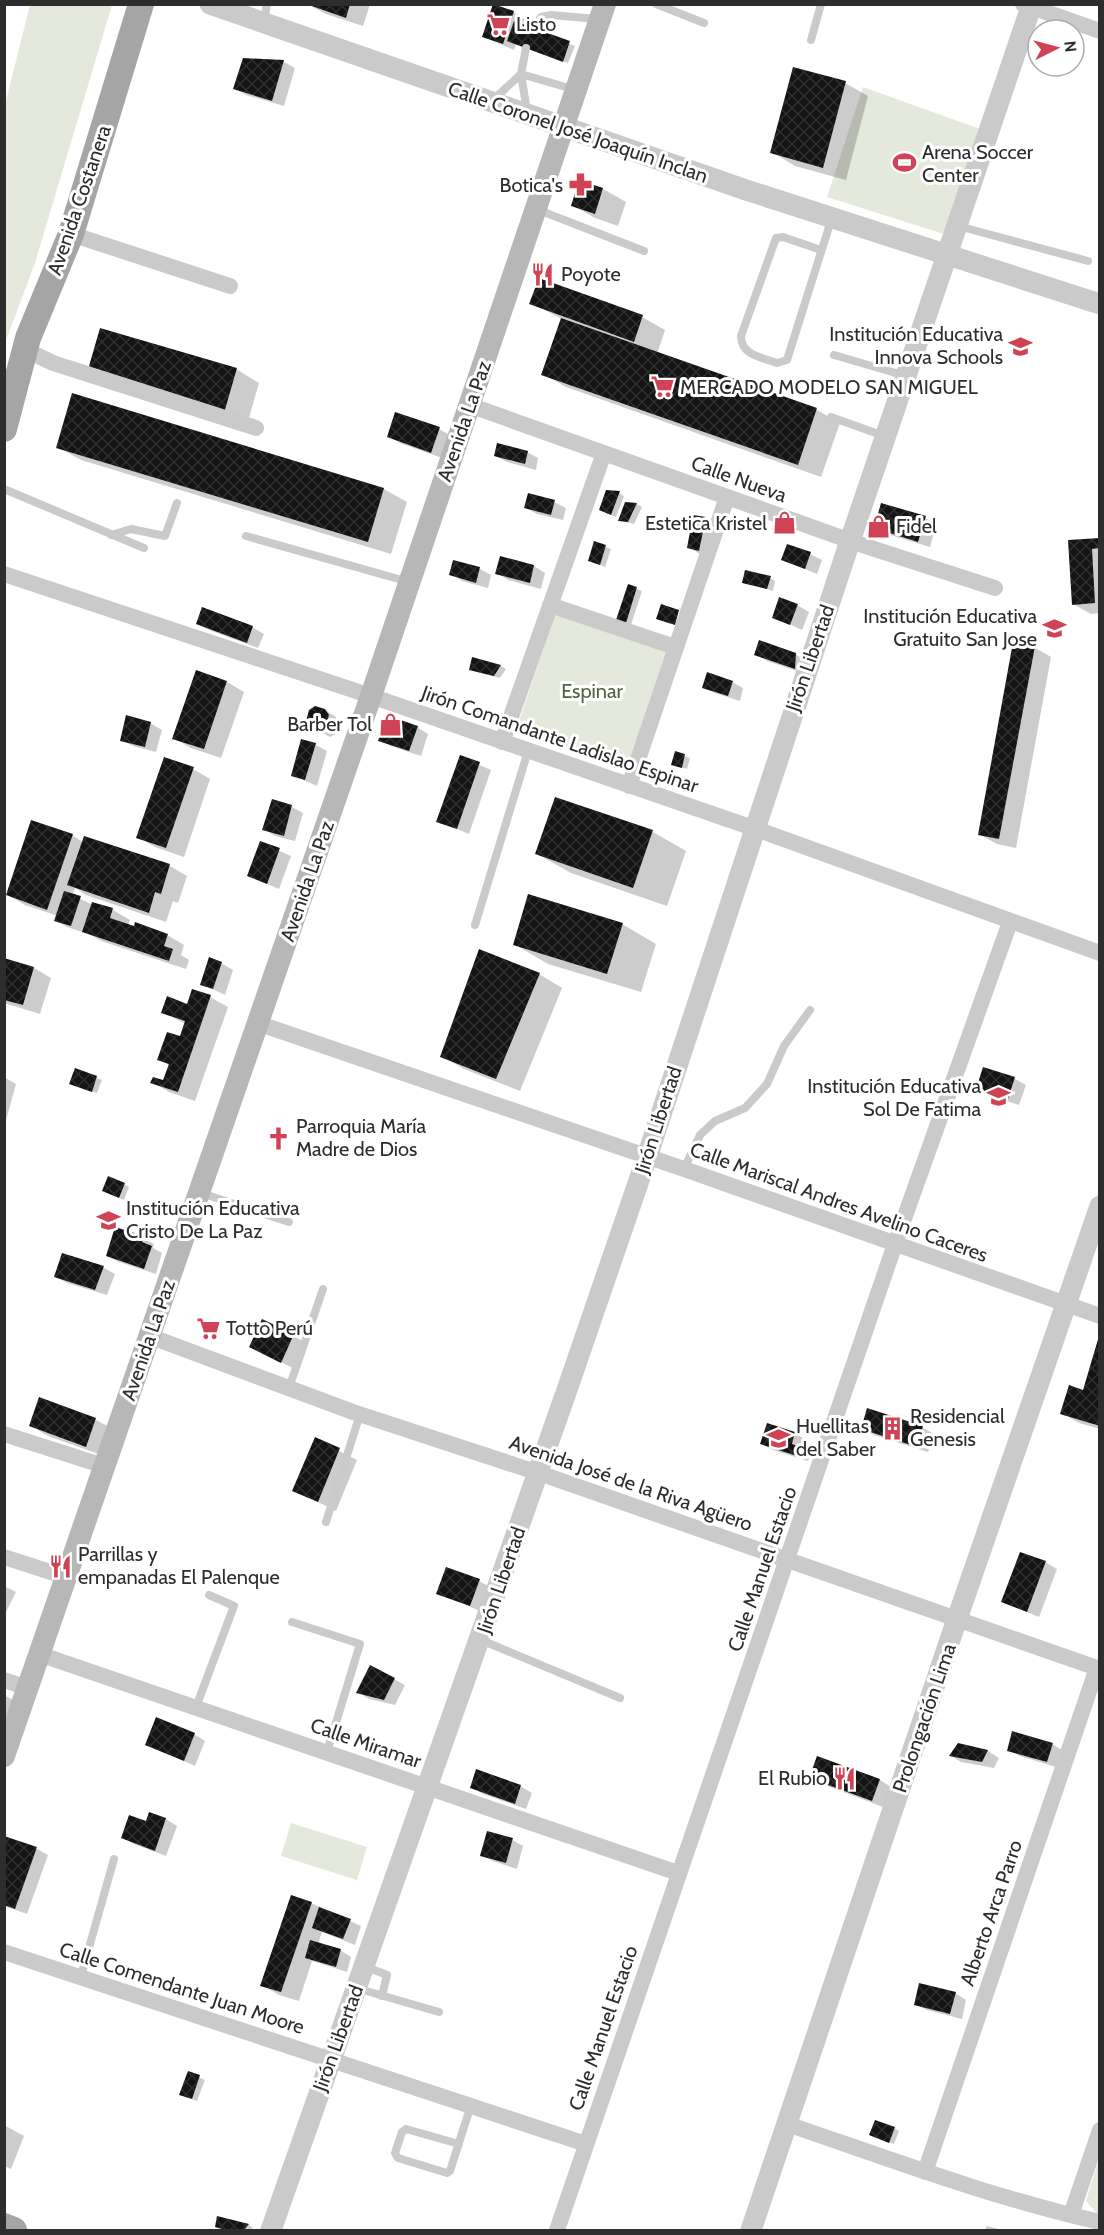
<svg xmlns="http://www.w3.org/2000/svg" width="1104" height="2235" viewBox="0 0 1104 2235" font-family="Cabin,sans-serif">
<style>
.green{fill:#e4e9dc}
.shadow{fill:#0003}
.building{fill:url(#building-cross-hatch)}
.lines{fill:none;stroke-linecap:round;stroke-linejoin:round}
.service{stroke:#cacaca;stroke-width:8}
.minor{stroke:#cacaca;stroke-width:16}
.tertiary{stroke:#cacaca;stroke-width:21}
.secondary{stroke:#b7b7b7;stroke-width:22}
.primary{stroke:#a5a5a5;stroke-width:26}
.labels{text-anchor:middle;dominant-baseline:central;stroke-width:6;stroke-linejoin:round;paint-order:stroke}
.poi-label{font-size:20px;fill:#2d2d2d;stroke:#fff;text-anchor:start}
.street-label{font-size:20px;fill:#2d2d2d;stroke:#fff}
.park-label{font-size:20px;fill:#536340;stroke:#fff}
</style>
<defs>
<pattern id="building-cross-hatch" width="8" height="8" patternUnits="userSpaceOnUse" patternTransform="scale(1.5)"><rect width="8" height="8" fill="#141414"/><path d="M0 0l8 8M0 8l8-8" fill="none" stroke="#2e2e2e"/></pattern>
</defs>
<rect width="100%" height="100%" fill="#fff"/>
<!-- green -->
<path class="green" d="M30 5H112L35 263 5 343V105Z
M863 87 980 129 947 235 827 197Z
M558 605 671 645 629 769 516 730Z
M291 1823 367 1847 357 1880 281 1856Z
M1099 2159V2216L1086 2201Z"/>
<!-- shadow -->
<path class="shadow" d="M370 4 363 26 326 14 309 5Z
M513 12 525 19 522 26 575 46 568 63 516 44 514 50 484 37Z
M244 60 284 62 295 68 284 106 246 95 235 88Z
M845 83 868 96 846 180 795 166 772 152Z
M580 182 603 189 626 202 618 226 595 218 572 205Z
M531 303 642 317 665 330 657 354 817 410 840 423 821 477 566 387 543 374 562 319Z
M236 369 259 383 247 425 112 385Z
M73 395 384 489 407 502 391 554 81 460 58 447Z
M439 429 450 435 442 458 400 443 388 436Z
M527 452 538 458 536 470 507 462 495 456Z
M607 492 619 493 624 496 616 517 606 513Z
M554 502 566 508 563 520 537 514 526 508Z
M626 504H637L642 507 634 524 619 520Z
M925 518 936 524 930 547 887 534 876 528Z
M705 519 716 525 700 554 688 547Z
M1100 540V613L1091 614 1073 604 1069 542Z
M595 543 611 549 605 567 590 561Z
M810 554 822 560 817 574 783 560Z
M501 558 534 566 545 573 541 589 508 580 497 573Z
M454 561 480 569 491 575 488 588 462 581 451 574Z
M770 578 775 581 773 591 743 582Z
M629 586 642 591 631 625 623 622Z
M797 605 809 612 802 630 774 617Z
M198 624 252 627 264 634 258 648 209 630Z
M1034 647 1051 657 1016 848 997 844 979 834Z
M755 654H795L806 661V674L767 661Z
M473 659 501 666 506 669 500 678 476 672 471 669Z
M227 682 244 692 221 758 191 748 174 738Z
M732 682 743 688 740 701 715 693 704 687Z
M325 710 336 717 339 722 336 734 330 737 310 726Z
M150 723 162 730 156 752 133 746 122 740Z
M417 727 428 734 421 756 391 746 380 740Z
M302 741 316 745 327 751 317 786 292 775Z
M676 753 690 758 687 769 673 764Z
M461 757 491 770 469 834 438 821Z
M193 769 210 779 184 857 155 847 138 837Z
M556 798 653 832 686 851 667 906 571 873 537 854Z
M273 801 292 807 303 813 295 841 275 836 264 829Z
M72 835 83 842 85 838 170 866 187 876 178 903 173 901 166 922 86 895 75 888 72 895 93 905 113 910 130 920 128 925 167 935 184 945 181 955 189 960 186 969 101 941 83 930 82 932 67 927 56 921 58 916 25 905 8 895Z
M261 843 291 856 279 889 249 876Z
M622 924 656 944 641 992 548 964 514 944Z
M4 959 34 968 51 978 40 1014 4 1003Z
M221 963 233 970 225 995 202 984Z
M539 974 562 988 520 1091 464 1069 442 1056Z
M193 991 210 997 228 1007 195 1101 169 1092 152 1082H164L170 1066 159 1059 181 1038 186 1024 163 1012 188 1005Z
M984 1069 1015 1079 1026 1085 1019 1105 989 1095 978 1088Z
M76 1070 102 1080 97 1093 76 1086Z
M4 1077 16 1084 4 1127Z
M124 1184 129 1187 124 1200 109 1194Z
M143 1238 154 1244 153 1248 162 1253 156 1274 119 1262 107 1256Z
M63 1255 104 1268 115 1274 107 1295 67 1283 56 1277Z
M263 1321 305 1342 293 1368 262 1353Z
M1100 1339V1429L1079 1423 1062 1413 1084 1392Z
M40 1399 96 1420 113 1429 104 1456 48 1436 31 1426Z
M868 1410 923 1428 934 1434 928 1452 874 1435 863 1428Z
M768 1424 795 1433 806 1440 803 1450 810 1455 808 1461 773 1450 762 1443Z
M315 1439 357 1460 336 1511 294 1490Z
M1045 1562 1057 1569 1039 1617 1003 1602Z
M479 1581 490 1587 482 1612 438 1593Z
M4 1586 16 1592 4 1616Z
M394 1679 405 1685 395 1705 369 1699 358 1692Z
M4 1695 15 1701 7 1720 4 1719Z
M194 1734 205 1741 195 1766 146 1744Z
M958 1744 988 1751 999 1758 994 1768 961 1762 951 1756Z
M1052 1744 1064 1751 1059 1768 1020 1756 1009 1750Z
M818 1758 880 1780 891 1787 883 1807 822 1784 811 1777Z
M520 1786 532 1793 526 1809 483 1794 471 1787Z
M166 1819 177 1826 166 1856 134 1844 122 1838 147 1823Z
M4 1837 37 1849 48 1855 27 1914 4 1906Z
M512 1840 523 1846 517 1869 493 1861 482 1855Z
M311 1903 361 1926 355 1945 322 1932 318 1944 340 1950 351 1957 347 1972 312 1961 299 2001 279 1995 262 1985Z
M955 1993 966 2000 962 2019 927 2010 915 2004Z
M189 2073 205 2080 197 2101 186 2097Z
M4 2125 24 2136 11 2169 4 2166Z
M894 2128 899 2131 894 2144 876 2137Z
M219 2217 249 2225 253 2228 251 2230H221L216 2227Z
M987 2226 1002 2230H985Z"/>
<!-- building -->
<path class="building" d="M306 4H350L346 18Z
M493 4 514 11 503 44 482 37Z
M514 21 570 41 563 62 507 41Z
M243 58 284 60 272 101 233 89Z
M793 67 846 81 823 168 770 153Z
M579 180 603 188 595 214 571 206Z
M539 278 643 315 634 342 529 304Z
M561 318 817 408 798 465 541 375Z
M100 328 237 368 224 413 87 373Z
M72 393 384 488 368 542 56 448Z
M395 412 440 427 431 453 387 437Z
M497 443 528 451 525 464 494 456Z
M606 490 620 491 611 515 599 510Z
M528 493 555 500 551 515 524 508Z
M625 502 637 503 628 522 618 521Z
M881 503 926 516 918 542 874 528Z
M693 515 706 517 699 551 687 548Z
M1100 538V548L1092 549 1095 603 1072 605 1068 540Z
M594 541 606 545 600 565 588 561Z
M787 544 811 552 805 569 781 560Z
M500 556 534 565 530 583 495 574Z
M453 560 480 567 476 583 449 575Z
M745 570 771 576 767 589 742 583Z
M628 584 637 587 626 623 616 620Z
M779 597 798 604 790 625 772 618Z
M661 604 679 610 675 625 656 619Z
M202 607 253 626 247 643 196 624Z
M759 640 796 653 795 669 754 655Z
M1013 642 1035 646 999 839 978 835Z
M472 657 501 665 494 676 469 670Z
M196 670 227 681 204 749 172 739Z
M707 672 733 681 728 696 702 688Z
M315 706 325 709 329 715 325 728 318 732 309 727 306 721 309 710Z
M126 715 151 722 145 747 120 741Z
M386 715 418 726 409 751 378 741Z
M301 739 316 743 305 780 291 776Z
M675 751 685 754 682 768 671 765Z
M460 755 480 762 457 829 436 822Z
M164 757 194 767 166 848 136 838Z
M555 797 653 830 633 888 535 854Z
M272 799 292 805 284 836 262 830Z
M31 820 73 834 47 910 6 895Z
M84 836 170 864 161 894 155 892 149 913 67 885Z
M260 841 280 848 267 884 247 876Z
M64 891 81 896 71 926 54 921Z
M528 894 623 923 607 974 513 945Z
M92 902 113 908 110 918 134 926 135 922 168 934 164 946 173 949 169 961 82 932Z
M479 949 540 973 496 1079 440 1057Z
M209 957 222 962 213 989 200 985Z
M4 958 34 967 23 1005 4 1000Z
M192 989 211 995 178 1092 150 1083 153 1077 163 1080 169 1064 157 1060 167 1032 180 1036 185 1021 161 1013 167 996 187 1004Z
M983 1067 1015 1077 1008 1099 976 1089Z
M75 1068 97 1076 92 1092 69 1084Z
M108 1176 125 1183 119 1198 102 1191Z
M115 1227 144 1236 142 1242 152 1246 144 1269 106 1256Z
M62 1253 104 1266 95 1290 54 1277Z
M262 1319 294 1334 281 1363 249 1347Z
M1099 1336H1100V1426L1060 1414 1069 1385 1083 1390Z
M39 1397 96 1418 86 1447 29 1426Z
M867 1408 923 1426 917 1447 861 1429Z
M767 1423 795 1432 792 1444 800 1447 797 1456 760 1444Z
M315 1437 340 1448 318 1502 292 1491Z
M1020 1552 1046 1561 1027 1612 1001 1602Z
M446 1567 480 1579 470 1606 436 1594Z
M370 1665 395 1678 384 1700 356 1693Z
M156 1717 195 1733 184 1761 145 1745Z
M1012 1731 1053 1743 1047 1762 1007 1751Z
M958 1743 988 1750 982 1762 949 1756Z
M817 1756 880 1779 872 1801 809 1778Z
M476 1769 521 1785 515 1804 470 1788Z
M149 1812 166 1818 155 1851 121 1838 129 1815 146 1821Z
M487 1831 513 1838 506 1863 480 1856Z
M4 1836 37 1847 15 1909 4 1905Z
M291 1895 312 1902 281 1992 260 1986Z
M319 1907 351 1919 343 1939 312 1928Z
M310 1940 341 1949 336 1967 305 1958Z
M919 1983 956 1992 950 2014 914 2005Z
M188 2071 200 2075 192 2099 179 2095Z
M875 2120 895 2127 889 2143 869 2135Z
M217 2216 249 2224 244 2230H226L215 2227Z"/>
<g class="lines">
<!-- service -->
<path class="service" d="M656 4 704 23
M264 22 267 4
M533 28 541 17 551 15 597 19
M811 40 821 4
M492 101 521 74 526 48
M527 111 521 74 576 90
M536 209 644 251
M958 226 1088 261
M821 250 783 237 776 238 741 336C741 355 761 357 777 363L787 360 828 230 831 219
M834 355 906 376
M831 417 884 436
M4 489 144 548
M111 535 131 529 165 536 177 503
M246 536 409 582
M475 925 528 751
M684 1169 700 1135 715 1121 745 1108 767 1084 784 1046 810 1010
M201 1193 289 1222
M289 1388 323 1289
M326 1522 360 1414
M292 1622 360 1644 327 1752
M481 1640 620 1698
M196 1707 234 1606 209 1595
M364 1966 387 1975 382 1996
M81 1976 114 1859
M356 1988 439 2012
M459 2144 406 2129 402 2132 395 2153 398 2158 447 2173 450 2171 471 2105"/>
<!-- minor -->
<path class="minor" d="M1023 4 1100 31
M71 234 230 286
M24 349 53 363 256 428
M469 405 862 545 995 588
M4 574 371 696 753 828 1100 953
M550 605 675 647
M502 742 604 453
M629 786 727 497
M257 1023 684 1169 1100 1316
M149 1336 353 1412 539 1473 1100 1669
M4 1434 104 1466
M4 1557 66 1577
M39 1654 678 1873
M4 1680 28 1688
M4 1952 586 2144
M787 2124C890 2159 993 2198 1100 2222
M925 2172 1097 1668
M1071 2215 1100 2130
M557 2230 895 1244 1010 922"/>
<!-- tertiary -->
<path class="tertiary" d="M210 4 746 190 1100 304
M271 2230 568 1387 647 1157 850 541 1032 4
M751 2230 957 1619 1100 1206"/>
<!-- secondary -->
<path class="secondary" d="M4 1756 371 696 605 4"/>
<!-- primary -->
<path class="primary" d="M4 429 28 338 71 234 141 4
M4 2226 14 2230"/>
</g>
<!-- icons -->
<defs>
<symbol id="supermarket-bare" viewBox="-9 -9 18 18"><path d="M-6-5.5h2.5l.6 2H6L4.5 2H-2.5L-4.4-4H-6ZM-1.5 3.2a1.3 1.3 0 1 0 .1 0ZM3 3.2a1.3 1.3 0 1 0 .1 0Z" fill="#d04356" stroke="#fff" stroke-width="2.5" paint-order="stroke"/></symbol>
<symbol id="stadium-bare" viewBox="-9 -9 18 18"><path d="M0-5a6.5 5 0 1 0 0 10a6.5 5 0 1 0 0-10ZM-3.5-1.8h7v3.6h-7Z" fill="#d04356" stroke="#fff" stroke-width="2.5" paint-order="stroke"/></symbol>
<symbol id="pharmacy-bare" viewBox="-9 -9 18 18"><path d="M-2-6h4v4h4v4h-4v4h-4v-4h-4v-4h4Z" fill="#d04356" stroke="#fff" stroke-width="2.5" paint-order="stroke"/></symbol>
<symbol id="restaurant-bare" viewBox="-9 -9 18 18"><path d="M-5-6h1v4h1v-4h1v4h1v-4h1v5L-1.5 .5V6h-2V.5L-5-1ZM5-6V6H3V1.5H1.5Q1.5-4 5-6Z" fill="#d04356" stroke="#fff" stroke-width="2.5" paint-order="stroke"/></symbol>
<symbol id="school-bare" viewBox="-9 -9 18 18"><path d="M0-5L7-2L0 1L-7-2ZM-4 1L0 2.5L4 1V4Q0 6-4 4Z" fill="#d04356" stroke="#fff" stroke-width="2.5" paint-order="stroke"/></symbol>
<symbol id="shop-bare" viewBox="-9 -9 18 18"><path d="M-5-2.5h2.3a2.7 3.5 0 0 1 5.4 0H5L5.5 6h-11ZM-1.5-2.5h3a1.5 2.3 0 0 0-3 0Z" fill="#d04356" stroke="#fff" stroke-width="2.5" paint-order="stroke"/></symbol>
<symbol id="church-bare" viewBox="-9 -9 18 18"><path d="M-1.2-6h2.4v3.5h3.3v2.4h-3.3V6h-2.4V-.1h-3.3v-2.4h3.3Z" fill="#d04356" stroke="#fff" stroke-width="2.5" paint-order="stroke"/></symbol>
<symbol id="building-bare" viewBox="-9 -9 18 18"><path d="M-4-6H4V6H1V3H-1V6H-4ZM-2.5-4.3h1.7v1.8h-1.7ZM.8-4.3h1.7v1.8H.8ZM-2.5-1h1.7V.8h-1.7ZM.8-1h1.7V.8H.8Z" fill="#d04356" stroke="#fff" stroke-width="2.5" paint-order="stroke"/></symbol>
</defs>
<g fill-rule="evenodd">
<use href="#supermarket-bare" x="482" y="8" width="33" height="33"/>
<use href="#stadium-bare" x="888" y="146" width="33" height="33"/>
<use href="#pharmacy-bare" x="564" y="168" width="33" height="33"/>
<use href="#restaurant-bare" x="526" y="258" width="33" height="33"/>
<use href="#school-bare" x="1004" y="330" width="33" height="33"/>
<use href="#supermarket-bare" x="646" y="370" width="33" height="33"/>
<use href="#shop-bare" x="768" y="506" width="33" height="33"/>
<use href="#shop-bare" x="862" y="510" width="33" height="33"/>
<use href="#school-bare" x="1038" y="612" width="33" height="33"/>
<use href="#shop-bare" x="374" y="708" width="33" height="33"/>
<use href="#school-bare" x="982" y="1080" width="33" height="33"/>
<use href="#church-bare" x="262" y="1122" width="33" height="33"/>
<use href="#school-bare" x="92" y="1204" width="33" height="33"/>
<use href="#supermarket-bare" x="192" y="1312" width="33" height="33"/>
<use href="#building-bare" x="876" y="1412" width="33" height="33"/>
<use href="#school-bare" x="762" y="1422" width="33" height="33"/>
<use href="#restaurant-bare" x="44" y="1550" width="33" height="33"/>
<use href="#restaurant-bare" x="828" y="1762" width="33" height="33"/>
</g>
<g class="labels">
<!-- poi labels -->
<g class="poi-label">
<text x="516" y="24">Listo</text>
<text x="922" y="152">Arena Soccer<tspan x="922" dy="23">Center</tspan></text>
<text x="563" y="185" text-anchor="end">Botica's</text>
<text x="561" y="274">Poyote</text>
<text x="1003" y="334" text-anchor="end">Institución Educativa<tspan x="1003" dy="23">Innova Schools</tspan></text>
<text x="680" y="387">MERCADO MODELO SAN MIGUEL</text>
<text x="767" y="523" text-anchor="end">Estetica Kristel</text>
<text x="896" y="526">Fidel</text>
<text x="1037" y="616" text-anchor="end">Institución Educativa<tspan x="1037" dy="23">Gratuito San Jose</tspan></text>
<text x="372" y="724" text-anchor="end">Barber Tol</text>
<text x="981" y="1086" text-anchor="end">Institución Educativa<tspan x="981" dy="23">Sol De Fatima</tspan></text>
<text x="296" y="1126">Parroquia María<tspan x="296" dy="23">Madre de Dios</tspan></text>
<text x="126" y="1208">Institución Educativa<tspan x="126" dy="23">Cristo De La Paz</tspan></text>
<text x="226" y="1328">Totto Perú</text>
<text x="910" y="1416">Residencial<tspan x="910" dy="23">Genesis</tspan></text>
<text x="796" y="1426">Huellitas<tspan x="796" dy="23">del Saber</tspan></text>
<text x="78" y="1554">Parrillas y<tspan x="78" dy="23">empanadas El Palenque</tspan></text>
<text x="827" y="1778" text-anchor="end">El Rubio</text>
</g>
<!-- street labels -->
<g class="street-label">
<text transform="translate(578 132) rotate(19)">Calle Coronel José Joaquín Inclan</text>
<text transform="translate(79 200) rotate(-71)">Avenida Costanera</text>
<text transform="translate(464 421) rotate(-71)">Avenida La Paz</text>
<text transform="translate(739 479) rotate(20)">Calle Nueva</text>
<text transform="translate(810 658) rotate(-71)">Jirón Libertad</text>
<text transform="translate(560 739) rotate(19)">Jirón Comandante Ladislao Espinar</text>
<text transform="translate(307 881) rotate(-71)">Avenida La Paz</text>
<text transform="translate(658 1120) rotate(-72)">Jirón Libertad</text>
<text transform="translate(839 1202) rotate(20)">Calle Mariscal Andres Avelino Caceres</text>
<text transform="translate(148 1340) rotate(-71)">Avenida La Paz</text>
<text transform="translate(631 1483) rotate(19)">Avenida José de la Riva Agüero</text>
<text transform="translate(762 1569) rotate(-71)">Calle Manuel Estacio</text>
<text transform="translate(501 1580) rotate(-71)">Jirón Libertad</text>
<text transform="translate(924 1718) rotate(-71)">Prolongación Lima</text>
<text transform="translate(366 1743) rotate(19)">Calle Miramar</text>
<text transform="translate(991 1913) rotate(-71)">Alberto Arca Parro</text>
<text transform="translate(182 1988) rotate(18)">Calle Comendante Juan Moore</text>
<text transform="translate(603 2028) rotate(-71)">Calle Manuel Estacio</text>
<text transform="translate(338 2038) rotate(-70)">Jirón Libertad</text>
</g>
<!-- park labels -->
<g class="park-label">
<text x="592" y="691">Espinar</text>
</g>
</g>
<!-- border -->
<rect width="1104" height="2235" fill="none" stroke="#2d2d2d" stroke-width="12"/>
<!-- north arrow -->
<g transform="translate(1056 48) rotate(84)"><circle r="28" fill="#ffffff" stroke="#ababab" stroke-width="1.5"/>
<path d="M0-4.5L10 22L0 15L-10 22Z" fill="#d04356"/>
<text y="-9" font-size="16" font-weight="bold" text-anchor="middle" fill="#2d2d2d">N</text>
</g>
</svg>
